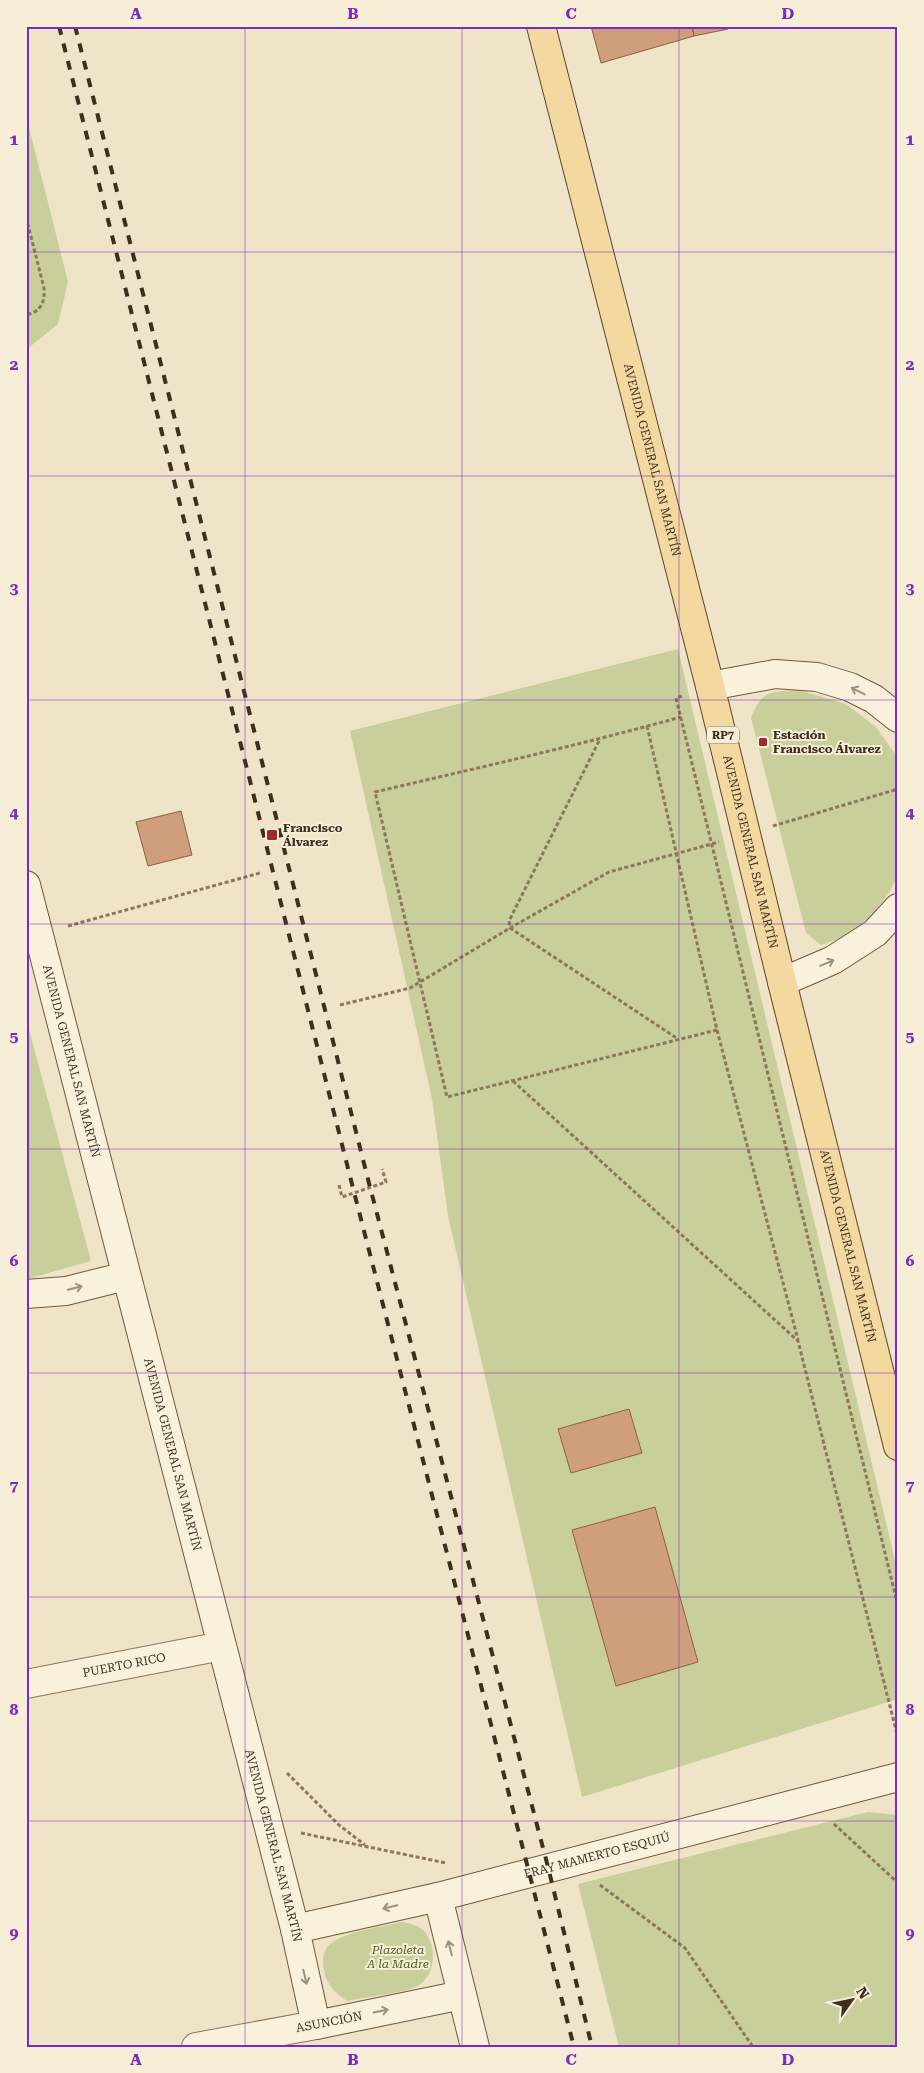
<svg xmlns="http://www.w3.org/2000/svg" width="924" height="2073" viewBox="0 0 924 2073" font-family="'Roboto Serif',serif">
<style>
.green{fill:#c9cf9b}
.building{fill:#cf9f7d;stroke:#8d5f41}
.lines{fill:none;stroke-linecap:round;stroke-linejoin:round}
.street-casing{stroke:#8d765c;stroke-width:30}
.secondary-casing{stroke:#6f573f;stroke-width:30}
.primary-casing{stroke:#5b4430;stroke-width:30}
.path{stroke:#8d765c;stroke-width:3;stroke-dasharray:4 2.5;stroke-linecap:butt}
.street{stroke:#faf1dc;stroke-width:28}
.secondary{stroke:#faf1dc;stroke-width:28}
.primary{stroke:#f3d9a0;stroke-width:28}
.rail{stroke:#3d2e20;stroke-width:4;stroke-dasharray:9 9;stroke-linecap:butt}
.oneway{stroke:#9c907e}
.grid{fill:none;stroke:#7b2cbf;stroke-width:1;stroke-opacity:0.55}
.poi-dot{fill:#9e2a2b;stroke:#f7eed8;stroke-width:2}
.labels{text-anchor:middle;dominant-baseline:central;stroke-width:4;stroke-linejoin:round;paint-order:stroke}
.shield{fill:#f7eed8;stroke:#756857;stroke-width:1}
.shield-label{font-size:11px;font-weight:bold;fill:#3d2e20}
.street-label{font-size:12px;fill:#3d2e20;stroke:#f7eed8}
.poi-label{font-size:12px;font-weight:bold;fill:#3d2e20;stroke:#f7eed8;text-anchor:start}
.park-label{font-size:12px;font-style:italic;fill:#4d5a26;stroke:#f7eed8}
.neatline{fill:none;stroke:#7b2cbf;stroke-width:2}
.grid-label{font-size:16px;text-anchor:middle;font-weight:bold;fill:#7b2cbf}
</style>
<rect width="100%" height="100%" fill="#f0e4c8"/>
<!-- green -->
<path class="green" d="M26 115 68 282 58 324 26 350Z
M678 649 898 1573V1699L582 1797 448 1216 432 1099 350 731Z
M799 690 846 704 876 727 898 758V875L889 893 871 916 853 931 836 940 821 945 806 933 751 718C762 689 771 692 799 690Z
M26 1018 91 1261 31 1278H26Z
M868 1812 898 1815V2047H619L578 1884Z
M401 1922C409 1923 419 1925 425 1932 437 1947 436 1975 418 1986 410 1992 360 1998 347 2001 335 1993 327 1985 324 1971 323 1965 322 1954 326 1949 336 1932 382 1927 401 1922Z"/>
<!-- building -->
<path class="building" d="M591 26H692L694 36 601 63Z
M692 26H728V29L694 36Z
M181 811 192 855 148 866 136 822Z
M629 1409 642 1453 571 1473 558 1429Z
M655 1507 698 1662 616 1686 572 1530Z"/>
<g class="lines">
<defs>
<g id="street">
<path id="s1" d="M26 1684 222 1646"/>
<path d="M196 2047 316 2025"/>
</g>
<g id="secondary">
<path d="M710 686 775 674 817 677 850 687 874 699 898 718"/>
<path id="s2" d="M26 885 295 1929 316 2025 462 1995"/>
<path d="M782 982 833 960 875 933 898 908"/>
<path d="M26 1294 66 1291 126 1276"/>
<path d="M438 1897 475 2047"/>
<path id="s3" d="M295 1929 438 1897 898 1777"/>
</g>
<g id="primary">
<path id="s4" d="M541 26 710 686 782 982 898 1446"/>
</g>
</defs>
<!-- street casing -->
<use href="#street" class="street-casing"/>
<!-- secondary casing -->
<use href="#secondary" class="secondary-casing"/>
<!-- primary casing -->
<use href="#primary" class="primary-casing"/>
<!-- path -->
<path class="path" d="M26 217 44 288C45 302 41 312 26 315
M682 696 676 698 898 1606
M647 726 717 1030 447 1097 375 792C477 768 580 745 681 717
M599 741 509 921 510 928 609 872 719 842
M773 826 898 789
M68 926 260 873
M340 1005 410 988 510 928 678 1039
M717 1030 798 1340
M513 1081 798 1341 898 1738
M339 1185 342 1197 386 1182 382 1169
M287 1773 339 1825 365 1845
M834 1824 898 1883
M301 1833 446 1863
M600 1885 685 1948 753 2047"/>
<!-- street -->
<use href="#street" class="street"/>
<!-- secondary -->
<use href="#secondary" class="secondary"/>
<!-- primary -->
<use href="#primary" class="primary"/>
<!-- rail -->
<path class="rail" d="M59 26 354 1192 574 2047
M75 26 370 1187 548 1867 592 2047"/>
</g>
<!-- one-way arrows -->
<defs><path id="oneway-shaft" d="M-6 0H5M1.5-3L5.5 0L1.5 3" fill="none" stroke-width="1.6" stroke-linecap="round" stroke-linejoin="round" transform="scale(1.25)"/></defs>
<g class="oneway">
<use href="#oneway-shaft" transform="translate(858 691) rotate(-153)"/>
<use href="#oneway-shaft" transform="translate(827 963) rotate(-23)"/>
<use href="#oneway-shaft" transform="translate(75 1288) rotate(-14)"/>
<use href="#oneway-shaft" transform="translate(390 1907) rotate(167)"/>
<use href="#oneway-shaft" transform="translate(450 1948) rotate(-104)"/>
<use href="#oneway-shaft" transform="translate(305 1977) rotate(77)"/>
<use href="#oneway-shaft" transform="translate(381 2011) rotate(-11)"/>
</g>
<!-- grid -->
<path class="grid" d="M245 26V2047M462 26V2047M679 26V2047M26 252H898M26 476H898M26 700H898M26 924H898M26 1149H898M26 1373H898M26 1597H898M26 1821H898"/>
<!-- markers -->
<g class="poi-dot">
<rect x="758" y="737" width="10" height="10" rx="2.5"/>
<rect x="266" y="829" width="12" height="12" rx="2.5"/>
</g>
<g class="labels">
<!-- shield labels -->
<rect class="shield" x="707" y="726.5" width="32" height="17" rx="4"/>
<g class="shield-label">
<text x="723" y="735">RP7</text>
</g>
<!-- street labels -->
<g class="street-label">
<text stroke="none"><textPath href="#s4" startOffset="448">AVENIDA GENERAL SAN MARTÍN</textPath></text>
<text stroke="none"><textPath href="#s4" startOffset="852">AVENIDA GENERAL SAN MARTÍN</textPath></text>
<text stroke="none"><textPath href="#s2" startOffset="182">AVENIDA GENERAL SAN MARTÍN</textPath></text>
<text stroke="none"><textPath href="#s4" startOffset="1258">AVENIDA GENERAL SAN MARTÍN</textPath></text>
<text stroke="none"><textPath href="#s2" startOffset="588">AVENIDA GENERAL SAN MARTÍN</textPath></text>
<text stroke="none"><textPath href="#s1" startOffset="100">PUERTO RICO</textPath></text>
<text stroke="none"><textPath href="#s2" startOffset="992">AVENIDA GENERAL SAN MARTÍN</textPath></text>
<text stroke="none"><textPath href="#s3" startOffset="311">FRAY MAMERTO ESQUIÚ</textPath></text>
<text transform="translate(329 2022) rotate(-11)">ASUNCIÓN</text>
</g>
<!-- poi labels -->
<g class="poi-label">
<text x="773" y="735">Estación<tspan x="773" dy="14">Francisco Álvarez</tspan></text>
<text x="283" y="828">Francisco<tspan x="283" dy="14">Álvarez</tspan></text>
</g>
<!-- park labels -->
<g class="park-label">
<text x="398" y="1950">Plazoleta<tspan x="398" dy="14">A la Madre</tspan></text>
</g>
</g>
<!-- border -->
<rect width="924" height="2073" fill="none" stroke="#f7eed8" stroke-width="55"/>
<!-- north arrow -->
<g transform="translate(852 2000) rotate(57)" stroke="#f7eed8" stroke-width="4" paint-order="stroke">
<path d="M0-4L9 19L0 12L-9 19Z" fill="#3d2e20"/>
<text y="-8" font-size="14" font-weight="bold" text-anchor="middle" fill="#3d2e20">N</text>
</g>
<rect x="28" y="28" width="868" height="2018" class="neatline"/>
<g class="grid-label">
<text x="136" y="19">A</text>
<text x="353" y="19">B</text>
<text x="571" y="19">C</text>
<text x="788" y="19">D</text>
<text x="14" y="145">1</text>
<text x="910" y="145">1</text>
<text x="14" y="370">2</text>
<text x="910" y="370">2</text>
<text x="14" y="594">3</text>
<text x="910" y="594">3</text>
<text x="14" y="818">4</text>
<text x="910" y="818">4</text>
<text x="14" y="1042">5</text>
<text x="910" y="1042">5</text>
<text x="14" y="1266">6</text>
<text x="910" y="1266">6</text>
<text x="14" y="1491">7</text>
<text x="910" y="1491">7</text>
<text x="14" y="1715">8</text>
<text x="910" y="1715">8</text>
<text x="14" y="1939">9</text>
<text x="910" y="1939">9</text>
<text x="136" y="2065">A</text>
<text x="353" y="2065">B</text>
<text x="571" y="2065">C</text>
<text x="788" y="2065">D</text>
</g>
</svg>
